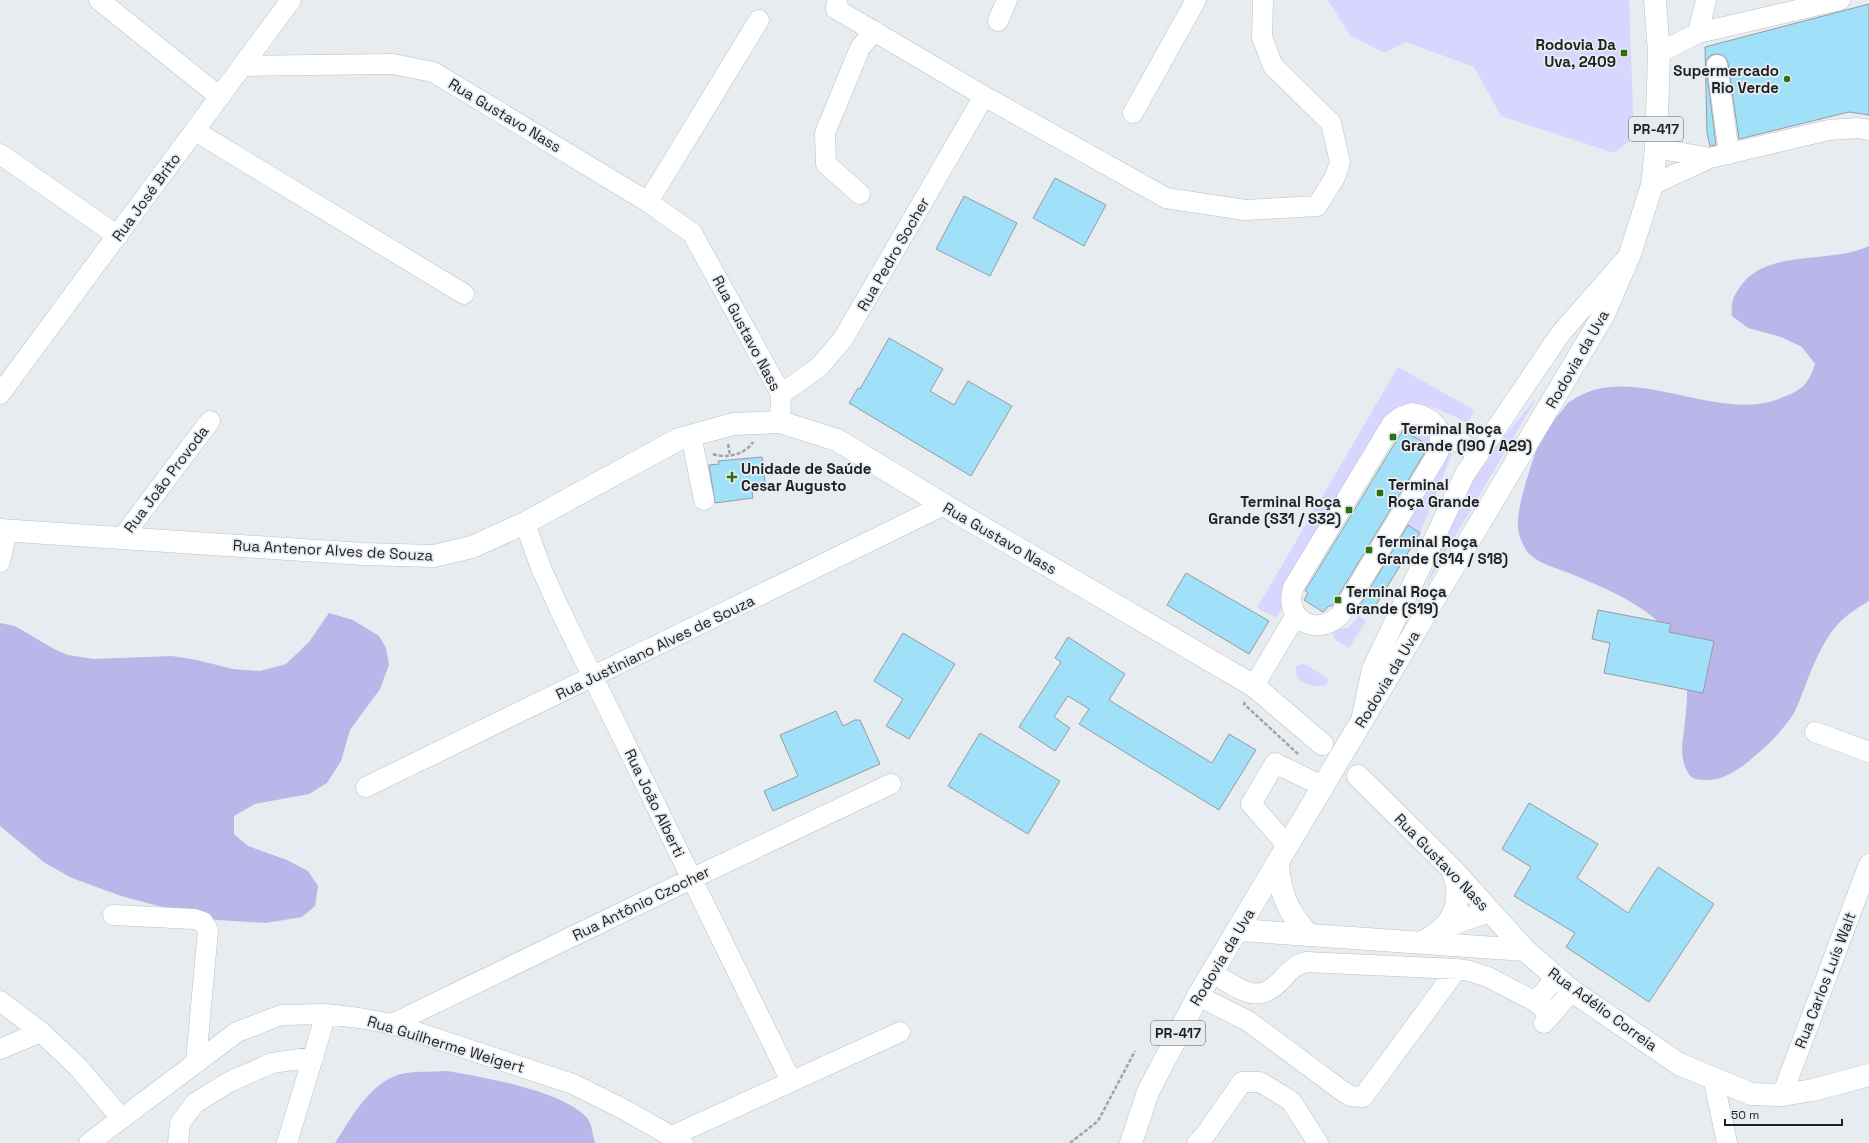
<svg xmlns="http://www.w3.org/2000/svg" width="1869" height="1143" viewBox="0 0 1869 1143" font-family="'Space Grotesk',sans-serif">
<style>
.green{fill:#d8d5ff}
.forest{fill:#bab6e9}
.building{fill:#a1e0f9;stroke:#969c9e}
.lines{fill:none;stroke-linecap:round;stroke-linejoin:round}
.minor-casing{stroke:#bbc0c4;stroke-width:21}
.major-casing{stroke:#bbc0c4;stroke-width:23}
.highway-casing{stroke:#bbc0c4;stroke-width:23}
.path{stroke:#a0a4a7;stroke-width:2.5;stroke-dasharray:4 2;stroke-linecap:butt}
.minor{stroke:#fff;stroke-width:20}
.major{stroke:#fff;stroke-width:22}
.highway{stroke:#fff;stroke-width:22}
.poi-dot{fill:#2c7111;stroke:#e7ecf0;stroke-width:1.5}
.labels{text-anchor:middle;dominant-baseline:central;stroke-width:3.5;stroke-linejoin:round;paint-order:stroke}
.shield{fill:#e7ecf0;stroke:#5a5d60;stroke-width:1}
.shield-label{font-size:14px;font-weight:bold;fill:#1e2022}
.poi-label{font-size:15px;font-weight:bold;fill:#1e2022;stroke:#e7ecf0;text-anchor:start}
.street-label{font-size:15px;fill:#1e2022;stroke:#e7ecf0}
</style>
<rect width="100%" height="100%" fill="#e7ecf0"/>
<!-- green -->
<path class="green" d="M1328 0H1629L1634 138 1614 153 1501 116 1474 67 1406 42 1384 53 1350 35Z
M1398 367 1474 410 1468 423C1449 415 1427 400 1406 405L1276 618 1257 608Z
M1537 397 1426 586 1470 478Z
M1409 423 1421 425 1430 432 1431 447 1401 428Z
M1448 452 1452 454 1420 533 1406 524Z
M1359 616 1366 621 1349 648 1334 639 1333 631 1349 627Z
M1301 664 1307 665 1330 680 1324 686C1311 687 1292 682 1296 666Z"/>
<!-- forest -->
<path class="forest" d="M1869 246V601C1854 610 1840 619 1830 634 1819 651 1811 670 1804 689 1801 697 1798 705 1794 713 1781 733 1767 746 1749 761 1738 770 1723 780 1708 780 1699 780 1691 780 1687 771 1680 756 1682 746 1684 731 1689 684 1693 652 1655 619 1632 599 1602 587 1574 575 1559 569 1539 564 1528 553 1525 549 1520 539 1519 534 1514 516 1527 478 1533 460 1540 438 1545 428 1561 412 1564 408 1567 403 1571 401 1630 359 1717 425 1781 398 1802 390 1808 385 1815 364L1802 347 1781 337 1748 328 1732 316C1731 304 1732 299 1738 290 1763 247 1830 265 1869 246Z
M329 613 353 620 379 636 386 648 389 665 380 689 350 730 341 761 327 783 309 794 255 804 234 816V834L248 846 287 860 308 871 318 886 315 906 302 917 266 923 217 920 196 916 121 896 72 878 45 863 0 826V623L15 626 54 649 68 655 93 659 172 656 197 660 233 669 260 671 286 664 309 642Z
M447 1071C482 1077 565 1091 588 1119 592 1125 593 1136 595 1143H335C352 1117 372 1078 406 1073 420 1071 434 1072 447 1071Z"/>
<!-- building -->
<path class="building" d="M1869 4V115L1849 112 1739 139 1728 63 1726 58 1722 55 1715 54 1710 56 1706 61V66L1716 145 1710 146 1707 133 1705 47Z
M1055 178 1106 205 1084 246 1033 218Z
M964 196 1017 223 990 276 936 249Z
M889 338 943 369 930 391 954 405 968 381 1012 406 971 476 849 403 858 388 860 389Z
M1403 430 1428 445 1427 449 1332 606H1329L1323 612 1304 600 1308 593 1305 591Z
M762 457 765 482 751 484 753 498 715 503 709 465 719 464 718 461Z
M1408 525 1420 533 1371 613 1360 605Z
M1186 573 1269 621 1249 654 1167 605Z
M1598 610 1671 624 1669 632 1714 641 1703 693 1604 673 1610 643 1592 639Z
M903 633 955 664 909 739 886 726 903 699 874 681Z
M1068 637 1125 674 1109 700 1212 763 1229 734 1256 750 1219 810 1079 724 1089 709 1068 696 1054 717 1070 728 1055 751 1019 727 1061 662 1055 658Z
M836 711 843 726 855 720H860L880 764 773 811 764 791 798 776 780 735Z
M980 733 1060 781 1028 834 948 786Z
M1529 803 1598 844 1577 878 1628 913 1658 867 1714 904 1649 1002 1566 947 1575 933 1514 896 1531 867 1502 849Z"/>
<g class="lines">
<defs>
<path id="minor" d="M99 0 220 97
M837 0 836 9 984 96 1166 198 1245 210 1317 206 1335 177 1340 162 1331 123 1273 66 1262 37 1263 0
M998 21 1007 0
M1698 33 1706 0
M1659 53 1698 33 1840 0
M1717 65 1729 154
M243 66 393 64 433 72 648 202 692 233 781 394 780 422
M1133 113 1196 0
M195 131 464 294
M1656 148 1710 158
M0 154 118 236
M1652 185 1710 158 1829 130 1858 128 1869 130
M860 194 826 164 825 133 860 48 874 31
M648 202 759 20
M0 394 291 0
M781 394 819 367 843 339 984 96
M1412 413C1436 417 1444 430 1438 453L1341 614C1318 638 1283 621 1293 588L1392 424 1401 417Z
M1439 431 1478 453
M691 435 704 500
M525 523 541 568 559 608 791 1081
M122 538 210 421
M0 562 7 530
M1254 686 1296 615
M1362 716 1372 669 1465 474 1561 333 1625 260
M1815 732 1869 752
M366 787 944 505
M1288 846 1251 804 1275 763 1324 787
M113 915 194 919 203 922 208 930 196 1061
M1212 973C1242 989 1257 1008 1284 977 1290 970 1297 964 1306 962L1457 969 1470 971 1488 977 1536 1002 1550 1014
M1198 996 1248 1021 1341 1090 1350 1096 1363 1097 1457 969
M0 1001 41 1032 78 1067 121 1118
M1536 1002 1556 977
M1544 1023 1572 991
M392 1024 691 879 891 784
M0 1049 41 1032
M1713 1077 1727 1143
M1782 1095 1869 864
M672 1136 900 1032
M89 1143 237 1032 281 1015 326 1014 359 1018 392 1024 573 1084 625 1110 683 1143
M178 1143 180 1123 195 1103 229 1082 272 1063 314 1057
M287 1143 326 1014
M1197 1143 1205 1135 1242 1082H1260L1291 1101 1318 1143"/>
<path id="major" d="M0 530 363 554 434 556 472 547 525 523 679 439 733 424 780 422 837 440 944 505 1254 686 1322 744
M1358 776 1453 870 1525 950 1572 991 1679 1064 1751 1094 1782 1095 1813 1090 1869 1075
M1278 862C1279 891 1288 913 1308 934
M1446 926 1489 911
M1239 930 1525 950
M1422 942C1454 927 1464 904 1453 870"/>
<path id="highway" d="M1131 1143 1148 1092 1198 996 1604 314 1630 254 1652 185 1656 148 1659 53 1655 0"/>
</defs>
<!-- minor casing -->
<use href="#minor" class="minor-casing"/>
<!-- major casing -->
<use href="#major" class="major-casing"/>
<!-- highway casing -->
<use href="#highway" class="highway-casing"/>
<!-- path -->
<path class="path" d="M728 444 730 455
M713 454C727 459 746 454 753 442
M1245 702 1244 704 1298 754
M1070 1143 1098 1121 1135 1051"/>
<!-- minor -->
<use href="#minor" class="minor"/>
<!-- major -->
<use href="#major" class="major"/>
<!-- highway -->
<use href="#highway" class="highway"/>
</g>
<!-- markers -->
<g class="poi-dot">
<rect x="1620" y="49" width="8" height="8" rx="2"/>
<circle cx="1787" cy="79" r="4"/>
<rect x="1389" y="433" width="8" height="8" rx="2"/>
<path d="M730 471h4v4h4v4h-4v4h-4v-4h-4v-4h4z"/>
<rect x="1376" y="489" width="8" height="8" rx="2"/>
<rect x="1345" y="506" width="8" height="8" rx="2"/>
<rect x="1365" y="546" width="8" height="8" rx="2"/>
<rect x="1334" y="596" width="8" height="8" rx="2"/>
</g>
<g class="labels">
<!-- shield labels -->
<g class="shield">
<rect x="1629" y="117" width="54" height="24" rx="3"/>
<rect x="1151" y="1021" width="54" height="24" rx="3"/>
</g>
<g class="shield-label">
<text x="1656" y="129">PR-417</text>
<text x="1178" y="1033">PR-417</text>
</g>
<!-- poi labels -->
<g class="poi-label">
<text x="1616" y="44" text-anchor="end">Rodovia Da<tspan x="1616" dy="17">Uva, 2409</tspan></text>
<text x="1779" y="70" text-anchor="end">Supermercado<tspan x="1779" dy="17">Rio Verde</tspan></text>
<text x="1401" y="428">Terminal Roça<tspan x="1401" dy="17">Grande (I90 / A29)</tspan></text>
<text x="741" y="468">Unidade de Saúde<tspan x="741" dy="17">Cesar Augusto</tspan></text>
<text x="1388" y="484">Terminal<tspan x="1388" dy="17">Roça Grande</tspan></text>
<text x="1341" y="501" text-anchor="end">Terminal Roça<tspan x="1341" dy="17">Grande (S31 / S32)</tspan></text>
<text x="1377" y="541">Terminal Roça<tspan x="1377" dy="17">Grande (S14 / S18)</tspan></text>
<text x="1346" y="591">Terminal Roça<tspan x="1346" dy="17">Grande (S19)</tspan></text>
</g>
<!-- street labels -->
<g class="street-label">
<text transform="translate(505 115) rotate(31)">Rua Gustavo Nass</text>
<text transform="translate(146 197) rotate(-54)">Rua José Brito</text>
<text transform="translate(893 254) rotate(-60)">Rua Pedro Socher</text>
<text transform="translate(747 333) rotate(62)">Rua Gustavo Nass</text>
<text transform="translate(1577 359) rotate(-60)">Rodovia da Uva</text>
<text transform="translate(166 479) rotate(-53)">Rua João Provoda</text>
<text transform="translate(1000 538) rotate(30)">Rua Gustavo Nass</text>
<text transform="translate(333 550) rotate(3)">Rua Antenor Alves de Souza</text>
<text transform="translate(655 647) rotate(-26)">Rua Justiniano Alves de Souza</text>
<text transform="translate(1387 679) rotate(-59)">Rodovia da Uva</text>
<text transform="translate(655 803) rotate(64)">Rua João Alberti</text>
<text transform="translate(1442 862) rotate(46)">Rua Gustavo Nass</text>
<text transform="translate(641 903) rotate(-26)">Rua Antônio Czocher</text>
<text transform="translate(1222 957) rotate(-59)">Rodovia da Uva</text>
<text transform="translate(1825 980) rotate(-69)">Rua Carlos Luís Walt</text>
<text transform="translate(1603 1009) rotate(36)">Rua Adélio Correia</text>
<text transform="translate(446 1044) rotate(17)">Rua Guilherme Weigert</text>
</g>
</g>
<!-- scale -->
<path d="M1725 1119v6h117v-6" fill="none" stroke="#1e2022" stroke-width="2"/>
<text x="1731" y="1119" font-size="12" fill="#1e2022" stroke="#e7ecf0" stroke-width="3" paint-order="stroke">50 m</text>
</svg>
